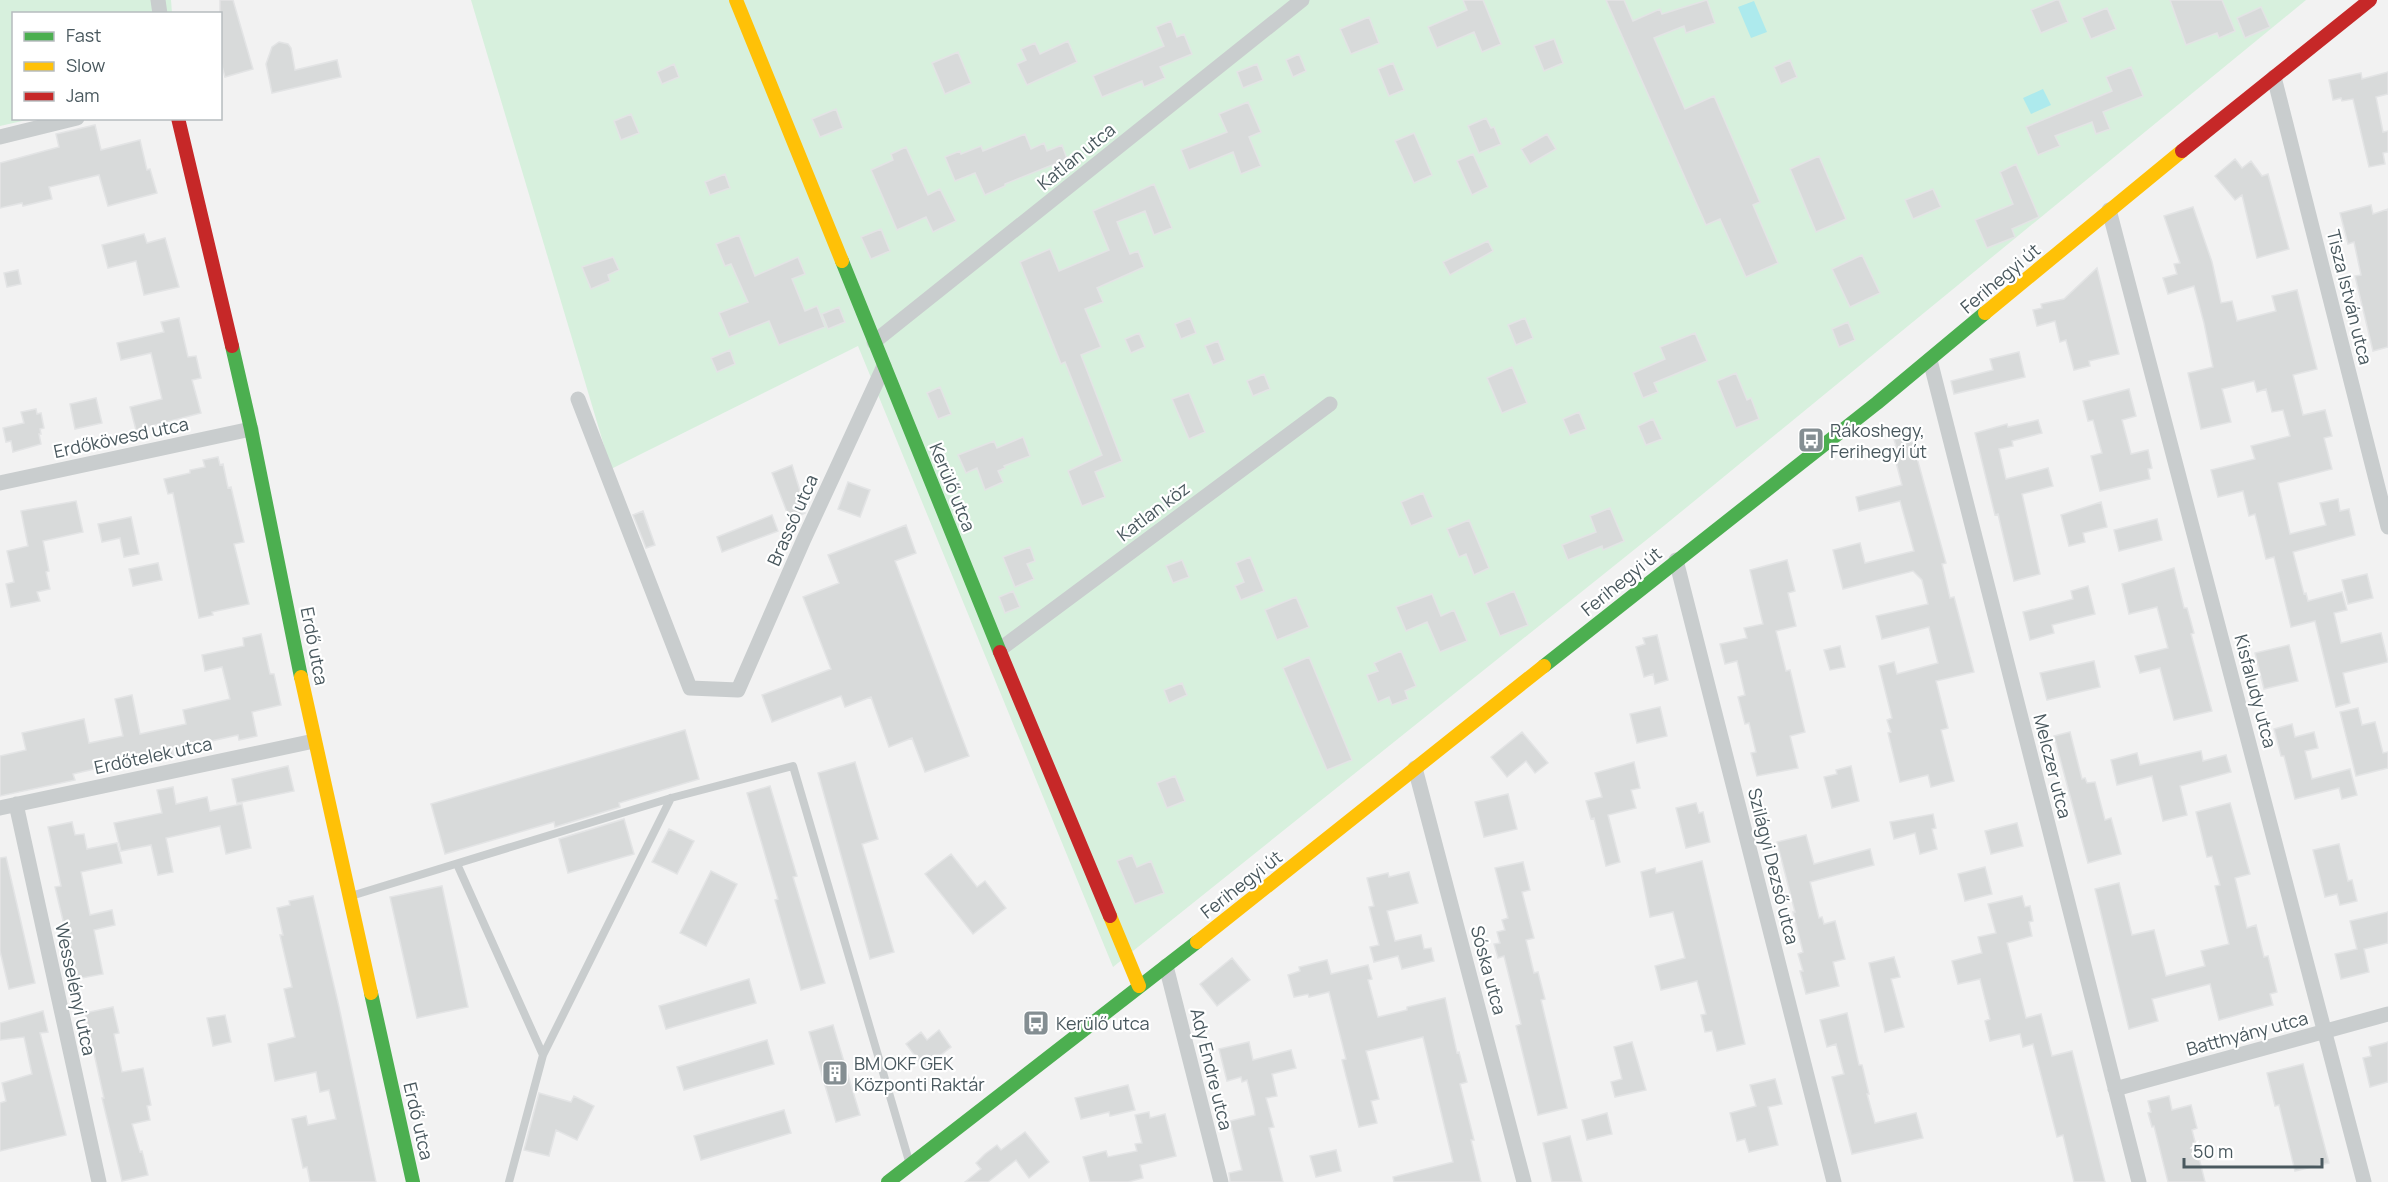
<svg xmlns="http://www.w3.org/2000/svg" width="2388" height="1182" viewBox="0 0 2388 1182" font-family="Manrope,sans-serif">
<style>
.green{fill:#d7f0dd}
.water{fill:#adeaed}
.building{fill:#d8dada;stroke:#e3e4e5;stroke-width:1.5}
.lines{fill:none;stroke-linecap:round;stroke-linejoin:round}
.lane{stroke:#c9cdce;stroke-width:8}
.street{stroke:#c9cdce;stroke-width:15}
.fast{stroke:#4caf50;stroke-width:14}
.slow{stroke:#ffc107;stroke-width:14}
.jam{stroke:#c62828;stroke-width:14}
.labels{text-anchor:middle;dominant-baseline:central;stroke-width:4.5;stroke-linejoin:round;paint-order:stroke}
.street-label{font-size:18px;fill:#49585e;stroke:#fff}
.poi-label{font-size:18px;fill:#49585e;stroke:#fff;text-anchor:start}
</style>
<rect width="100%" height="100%" fill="#f2f2f2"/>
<!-- green -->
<path class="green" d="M0 0H171L172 13 14 14V118L31 119 0 126Z
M471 0H2306L1665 525 1113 967 858 346 611 469Z"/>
<!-- water -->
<path class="water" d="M1754 1 1767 32 1751 38 1738 7Z
M2043 89 2051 105 2031 114 2023 98Z"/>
<!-- building -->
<path class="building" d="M220 0H233L253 69 225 77 220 59Z
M1463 0H1483L1501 44 1482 52 1474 32 1437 48 1428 27 1467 10Z
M1606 0H1624L1633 21 1660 9 1662 14 1707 0 1715 23 1686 33 1684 26 1654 38 1685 109 1714 96 1760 202 1753 205 1778 263 1746 277 1720 219 1706 225Z
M2056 0H2059L2068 22 2041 33 2031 10Z
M2170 0H2222L2235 31 2219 38 2217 33 2186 45Z
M2261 7 2270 27 2245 38 2237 18Z
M2107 8 2116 29 2091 39 2082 18Z
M1369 17 1379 43 1351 54 1340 29Z
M1171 21 1177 37 1184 34 1192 54 1160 67 1165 78 1144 87 1142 81 1102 97 1093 76 1164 46 1156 27Z
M1554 39 1563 63 1544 71 1534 46Z
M1068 41 1077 62 1027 85 1017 64 1026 60 1021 49 1035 43 1040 54Z
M279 42 288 44 291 48 295 70 337 60 341 77 272 93 266 64 272 47Z
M958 52 971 83 945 94 932 63Z
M1299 54 1306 71 1293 77 1286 60Z
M1790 60 1797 77 1781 84 1774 67Z
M1393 63 1404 90 1389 96 1378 69Z
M674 64 679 77 662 84 657 72Z
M1257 64 1263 80 1243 88 1237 72Z
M2131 67 2143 96 2103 112 2110 129 2096 134 2092 122 2055 136 2060 146 2038 155 2026 127 2112 91 2106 77Z
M2388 72V94L2376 97 2383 132 2388 131V152L2383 153 2385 164 2369 167 2353 99 2342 101 2341 98 2333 100 2329 80 2361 73 2362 79Z
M1248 102 1261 132 1249 137 1261 166 1241 174 1233 152 1189 170 1181 150 1227 132 1219 114Z
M836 109 843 128 820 137 812 119Z
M631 114 639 133 621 140 614 121Z
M1486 118 1491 128 1494 127 1501 144 1479 153 1468 126Z
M95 125 101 150 140 140 147 170 150 169 157 193 108 206 99 175 49 187 52 199 23 206 22 203 0 208V163L59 147 56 134Z
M1414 133 1432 175 1414 183 1395 141Z
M1025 134 1031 149 1044 143 1047 151 1062 145 1067 159 1005 184V186L985 195 975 173 955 181 945 157 960 151 961 154 981 146 983 151Z
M1547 134 1556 149 1530 164 1521 149Z
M906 147 928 195 940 189 956 221 933 232 926 217 897 230 871 170 893 160 891 154Z
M1473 154 1488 187 1472 195 1457 161Z
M1819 156 1846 219 1816 232 1790 169Z
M2235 159 2242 168 2251 161 2262 176 2268 174 2289 249 2257 258 2242 195 2235 200 2215 176Z
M2016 164 2039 217 2012 229 2015 237 1987 248 1975 220 2013 204 2000 172Z
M725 174 730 188 710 195 705 182Z
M1154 184 1172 228 1154 235 1145 211 1117 222 1130 254 1138 251 1144 267 1097 288 1103 302 1085 309 1101 347 1081 355 1122 461 1095 472 1105 497 1082 506 1068 471 1102 455 1065 362 1061 364 1020 262 1050 249 1059 271 1109 250 1093 211Z
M1933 189 1941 207 1913 219 1905 200Z
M2371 205 2373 214 2388 209V347L2373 351 2355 276 2361 275 2354 242 2348 244 2340 213Z
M2193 207 2212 262 2221 303 2232 301 2237 321 2276 311 2272 296 2297 290 2317 369 2293 375 2303 415 2325 410 2332 436 2324 438 2332 469 2278 483 2290 534 2326 525 2320 503 2338 499 2340 511 2349 509 2355 535 2293 552 2304 594 2306 593 2308 601 2342 592 2347 610 2334 613 2341 643 2381 633 2388 662 2343 673 2350 703 2336 707 2315 621 2291 627 2274 557 2266 559 2255 514 2249 516 2243 491 2218 497 2211 470 2255 459 2251 446 2290 436 2283 410 2272 412 2266 389 2257 392 2254 381 2222 389 2231 422 2201 429 2188 373 2213 367 2204 323 2194 286 2168 294 2163 278 2177 274 2174 264 2180 263 2164 216Z
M881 229 890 251 871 259 861 237Z
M144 234 147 243 165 238 179 287 144 295 136 261 108 268 102 245Z
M739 235 755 276 798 257 805 274 792 279 805 311 817 306 825 327 779 345 769 321 729 337 719 313 748 302 731 264 725 266 716 244Z
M1488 241 1493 251 1450 275 1443 262Z
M1862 255 1880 293 1850 307 1832 269Z
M613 257 619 270 608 275 610 281 591 289 582 267Z
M2097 268 2119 354 2089 361 2090 366 2074 370 2066 340 2060 342 2055 321 2037 326 2033 310 2042 308 2041 304 2064 299Z
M18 270 21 284 7 287 4 273Z
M839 307 845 322 828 329 822 314Z
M179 318 188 357 196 356 201 378 192 380 201 413 136 430 130 407 162 399 151 353 121 360 117 343 164 332 161 322Z
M1190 318 1196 333 1181 339 1175 324Z
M1525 318 1533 338 1516 345 1508 325Z
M1848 322 1855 340 1839 347 1832 329Z
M1139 333 1145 347 1131 353 1125 339Z
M1695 333 1707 361 1654 383 1658 392 1643 398 1633 373 1665 359 1660 347Z
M1218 341 1225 360 1213 365 1205 346Z
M730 350 735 364 717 372 711 358Z
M2019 352 2025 377 1954 394 1951 381 1993 370 1990 359Z
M1512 367 1527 403 1502 413 1487 378Z
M1736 373 1747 400 1751 398 1759 419 1736 428 1717 381Z
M1264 374 1270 389 1253 396 1247 381Z
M940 387 951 414 938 419 927 393Z
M2129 389 2136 416 2122 420 2131 454 2148 450 2152 468 2148 469 2150 479 2100 491 2091 456 2102 453 2093 420 2088 421 2083 401Z
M1189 393 1205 432 1189 439 1172 399Z
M96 398 102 423 75 429 70 404Z
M36 409 37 414 41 413 44 428 40 429 41 434H39L41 444 13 452 11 441 6 442 3 428 24 423 21 412Z
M1579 412 1586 429 1570 435 1563 419Z
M1653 419 1662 439 1646 445 1638 426Z
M2038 420 2042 433 2012 441 2013 446 1999 449 2006 479 2048 468 2053 486 2022 494 2040 574 2014 581 1998 514 1995 515 1975 433 2007 424 2008 427Z
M1909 432 1912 442 1916 441 1920 458H1917L1946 563 1942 564 1950 598 1954 597 1974 672 1936 681 1948 728 1941 730 1954 781 1931 787 1928 775 1900 782 1888 733 1891 732 1887 720 1892 718 1879 666 1894 662 1897 674 1938 663 1929 627 1882 639 1876 616 1928 604 1922 580 1913 571 1843 589 1833 550 1860 543 1865 563 1914 551 1900 501 1859 511 1856 497 1902 485 1892 447 1896 446 1893 436Z
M1023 437 1030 456 1004 466 1005 468 998 471 1003 482 985 490 977 468 966 473 958 455 994 441 997 448Z
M218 457 220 465 223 464 228 488 231 487 244 542 234 544 249 604 212 612 213 615 199 618 173 493 168 494 164 479 190 473V470L205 467 203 460Z
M792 465 801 494 797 493 805 513 790 520 772 473Z
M848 482 870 490 860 517 838 509Z
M1423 493 1433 517 1411 526 1401 502Z
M76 501 83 532 43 541 49 571 46 572 50 589 37 592 40 601 11 607 6 584 14 582 7 551 28 546 21 511Z
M2101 502 2107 527 2083 533 2085 542 2069 546 2061 515Z
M1610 508 1624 541 1603 550 1602 546 1568 560 1562 545 1596 532 1590 516Z
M643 511 655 545 646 548 633 515Z
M772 515 778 531 722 552 717 537Z
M131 517 139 554 124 557 120 538 102 542 98 524Z
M2157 519 2162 540 2119 551 2114 530Z
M1469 520 1489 568 1474 575 1466 554 1459 557 1447 529Z
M906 525 916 553 895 561 969 756 925 772 912 738 889 747 871 697 845 707 841 696 772 722 762 695 831 669 803 597 839 583 828 555Z
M1030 547 1035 561 1027 564 1034 579 1015 587 1003 557Z
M1250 557 1264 591 1241 600 1235 586 1244 582 1236 563Z
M1182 560 1189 577 1173 583 1166 566Z
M1787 560 1795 591 1788 593 1796 626 1776 631 1786 671 1790 670 1805 732 1790 736 1798 768 1757 776 1751 753 1756 752 1749 723 1745 724 1738 697 1745 695 1737 661 1725 664 1720 644 1747 638 1744 628 1763 624 1750 570Z
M158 563 162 580 133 586 129 569Z
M2174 568 2184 608H2187L2194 633 2191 634 2212 711 2174 720 2160 668 2140 673 2135 656 2168 648 2157 607 2129 614 2122 584Z
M2367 574 2373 598 2348 604 2342 580Z
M2088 586 2095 614 2052 625 2054 633 2030 640 2023 612 2073 599 2071 591Z
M1013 591 1020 607 1005 613 999 597Z
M1514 591 1528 625 1500 636 1486 603Z
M1432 594 1441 616 1454 610 1467 641 1440 652 1427 622 1406 631 1396 607Z
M1296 597 1309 627 1277 640 1265 610Z
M261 634 270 674H274L281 705 252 712 257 736 239 740 238 735 172 750 174 756 104 772 103 767 73 774 75 780 0 796V756L26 750 22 733 84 719 89 743 123 736 115 699 132 695 140 734 186 724 183 710 230 699 222 667 205 671 202 655 244 646 243 638Z
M1657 635 1668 680 1655 684 1653 674 1644 677 1636 647 1645 644 1643 638Z
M2289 645 2298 681 2264 689 2255 653Z
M1840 646 1845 667 1830 670 1824 650Z
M1401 651 1416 686 1405 691 1408 699 1392 705 1389 697 1378 702 1367 675 1378 671 1374 663Z
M1309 657 1352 760 1327 770 1283 668Z
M2094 661 2100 687 2047 700 2040 673Z
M1182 683 1187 695 1169 703 1164 690Z
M1660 707 1667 736 1637 743 1630 714Z
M2358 708 2362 725 2375 722 2383 753 2388 752V768L2356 776 2340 712Z
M2292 724 2295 737 2314 732 2318 748 2305 751 2312 779 2350 769 2357 795 2342 799 2339 788 2295 799 2284 756H2281L2274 729Z
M685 730 699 779 619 803 620 807 555 827 554 822 445 854 431 804Z
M1522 732 1548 763 1535 773 1526 761 1507 777 1491 757Z
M2070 732 2082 779 2085 778 2087 783 2095 782 2105 820 2111 818 2121 854 2088 863 2054 736Z
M2201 751 2203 761 2226 755 2231 772 2180 786 2187 815 2163 821 2152 776 2117 785 2111 760 2137 753 2140 765Z
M855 762 878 839 862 844 894 952 870 959 818 773Z
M1634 762 1640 788 1631 790 1636 808 1608 815 1620 862 1606 866 1594 818 1591 819 1586 801 1602 797 1595 773Z
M288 766 294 791 237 803 232 779Z
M1851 766 1859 801 1832 808 1824 777 1837 774 1836 770Z
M1175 776 1185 801 1167 808 1157 783Z
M770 786 797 876 793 877 825 983 801 990 775 900 778 899 747 793Z
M173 787 176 804 207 797 210 811 242 804 251 848 226 854 220 826 166 838 173 872 158 875 151 845 121 851 114 823 162 813 157 790Z
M1508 794 1517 829 1484 837 1475 802Z
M1696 803 1699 813 1703 812 1710 842 1686 848 1676 808Z
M2230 803 2250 874 2235 878 2247 928 2256 925 2264 957 2268 956 2277 992 2270 994 2273 1005 2219 1020 2210 984 2152 999 2158 1021 2129 1029 2095 889 2119 883 2132 935 2154 930 2166 976 2205 966 2201 951 2229 944 2215 886 2220 885 2212 856 2207 857 2196 812Z
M1933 814 1936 828 1932 829 1937 849 1920 854 1915 833 1894 839 1890 822Z
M624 819 634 854 568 873 559 839Z
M72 822 75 835 84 834 87 849 117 843 122 863 81 872 90 915 112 910 115 925 94 930 103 974 77 979 55 887 61 886 48 827Z
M2017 823 2023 846 1991 854 1985 831Z
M669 829 694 841 677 874 652 862Z
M1806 835 1814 864 1870 849 1874 865 1810 882 1819 918 1822 917 1824 924 1835 921 1845 959 1833 962 1839 986 1806 994 1800 971H1803L1798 954 1803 952 1793 912H1795L1777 842Z
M2339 844 2348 881 2352 880 2357 901 2340 905 2337 894 2325 897 2313 850Z
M951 854 977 887 985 881 1006 908 973 934 925 874Z
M1132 855 1137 867 1151 861 1164 893 1135 904 1117 861Z
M6 857 35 983 9 989 0 951V858Z
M1702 861 1745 1044 1717 1051 1712 1031 1705 1032 1701 1015 1706 1014 1697 981 1661 990 1655 966 1685 958 1673 912 1650 917 1641 872 1655 868 1656 873Z
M1523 862 1530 890 1522 892 1534 938 1526 940 1534 973 1538 972 1545 999 1541 1000 1567 1108 1538 1115 1516 1026 1521 1024 1504 956 1498 958 1494 944 1500 943 1497 932 1505 930 1502 920 1508 918 1495 868Z
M1985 867 1992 894 1965 901 1958 874Z
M711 871 737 884 706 946 680 933Z
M1409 872 1418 903 1387 911 1395 941 1421 935 1424 949 1431 948 1434 961 1402 969 1398 956 1374 962 1370 947 1379 945 1369 907 1374 906 1367 878 1388 873 1389 877Z
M442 886 468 1007 417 1018 390 897Z
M313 896 339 1007 376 1182H310L307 1167 303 1168 292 1119 306 1116 308 1125 336 1119 329 1090 320 1092 316 1072 275 1081 272 1067 268 1044 295 1037 284 989 292 987 280 935H283L277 908 290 905 289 901Z
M2022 896 2025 907 2030 906 2033 921 2029 922 2032 936 2007 943 2026 1018 2041 1014 2052 1056 2072 1051 2105 1182H2074L2063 1135 2057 1137 2033 1044 2023 1047 2020 1034 1990 1041 1985 1021 1990 1019 1980 979 1958 984 1952 961 1982 953 1978 937 1996 933 1988 904Z
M2388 912V943L2364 949 2369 972 2341 979 2335 954 2357 949 2350 921Z
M1894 957 1900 977 1891 979 1904 1027 1885 1032 1869 963Z
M1232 958 1250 980 1217 1006 1200 984Z
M1327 960 1331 974 1368 965 1372 979 1368 980 1378 1017 1407 1010V1007L1445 998 1457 1053 1459 1052 1467 1082 1460 1084 1474 1140H1471L1481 1182H1394L1393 1177 1453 1162 1423 1037 1366 1051 1379 1099 1371 1101 1377 1123 1359 1127 1342 1060 1346 1059 1329 992 1309 997 1308 994 1294 997 1288 975 1300 971 1299 967Z
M749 979 756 1003 666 1029 659 1006Z
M113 1007 119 1033 114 1034 122 1072 143 1068 151 1105 147 1106 150 1120 132 1124 140 1152 142 1151 148 1175 122 1181 102 1098H104L85 1013Z
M43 1011 48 1032 40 1033 66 1135 0 1151V1103L6 1101 2 1083 32 1074 24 1037 0 1040V1023Z
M1847 1013 1859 1065H1862L1869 1094H1867L1875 1123 1916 1113 1923 1138 1852 1154 1832 1077 1844 1074 1836 1044 1827 1047 1820 1020Z
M225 1015 231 1042 213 1046 207 1018Z
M833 1025 860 1115 836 1122 809 1032Z
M939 1030 951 1047 924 1068 906 1044 921 1032 927 1040Z
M767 1040 774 1064 684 1090 677 1067Z
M1249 1042 1253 1060 1291 1050 1296 1068 1272 1074 1277 1096 1266 1098 1274 1127 1269 1128 1283 1182H1230L1229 1173 1242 1170 1230 1121 1255 1115 1254 1108 1247 1080 1242 1082 1241 1077 1227 1081 1219 1049Z
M1632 1042 1646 1090 1615 1097 1611 1082 1622 1079 1614 1047Z
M2388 1042V1082L2370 1087 2363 1058 2371 1056 2369 1047Z
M2303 1064 2329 1163 2295 1171 2279 1105 2275 1106 2267 1073Z
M1775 1079 1782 1104 1768 1107 1778 1145 1749 1152 1745 1139 1737 1141 1730 1113 1756 1106 1750 1085Z
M1128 1085 1135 1110 1110 1116 1109 1112 1081 1119 1075 1098Z
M539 1093 571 1102 574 1096 594 1106 577 1140 556 1130 549 1156 524 1150Z
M2169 1096 2172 1110 2191 1105 2197 1128 2192 1130 2205 1182H2168L2154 1126 2152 1127 2148 1113 2151 1112 2148 1101Z
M784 1110 791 1133 701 1160 694 1136Z
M1149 1112 1150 1118 1165 1114 1176 1156 1140 1165 1143 1178 1128 1182H1090L1083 1157 1106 1151 1108 1157 1137 1151 1135 1144 1142 1143 1135 1115Z
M1607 1113 1612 1134 1587 1140 1582 1120Z
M1025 1132 1049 1162 1029 1178 1016 1160 988 1182H965L981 1169 976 1163 985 1154 997 1145 1001 1150Z
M1570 1136 1582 1182H1552L1543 1143Z
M1336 1150 1341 1171 1316 1177 1310 1156Z"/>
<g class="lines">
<!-- lane -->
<path class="lane" d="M457 864 543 1055
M351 896 671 798 793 766 909 1161
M509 1182 543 1055 671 798"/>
<!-- street -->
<path class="street" d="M158 0 160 14
M2274 77 2388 527
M0 137 77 118
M2109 210 2364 1182
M874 342 1302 0
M1930 360 2139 1182
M578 399 690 688 738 690 804 539 884 366
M0 483 251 429
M1676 560 1834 1182
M999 650 1330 404
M1415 768 1524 1182
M16 804 99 1182
M0 808 314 741
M1166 966 1221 1182
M2115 1089 2388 1014"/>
<!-- fast -->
<path class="fast" d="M842 261 1000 652
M232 346 251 429 301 677
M1544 666 1877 403 1985 313
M371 993 413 1182
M888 1182 1197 942"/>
<!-- slow -->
<path class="slow" d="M736 0 842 261
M1985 313 2182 151
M301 677 371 993
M1110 916 1139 986
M1197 942 1544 666"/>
<!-- jam -->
<path class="jam" d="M178 118 232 346
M2182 151 2370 0
M1000 652 1110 916"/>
</g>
<!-- icons -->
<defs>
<symbol id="bus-square" viewBox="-11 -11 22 22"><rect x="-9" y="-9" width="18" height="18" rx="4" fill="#848e92" stroke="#fff"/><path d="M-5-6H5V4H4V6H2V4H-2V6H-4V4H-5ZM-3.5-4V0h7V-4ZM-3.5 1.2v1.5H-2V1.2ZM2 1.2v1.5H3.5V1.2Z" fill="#fff"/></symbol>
<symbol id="building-square" viewBox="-11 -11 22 22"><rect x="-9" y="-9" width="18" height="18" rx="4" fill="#848e92" stroke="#fff"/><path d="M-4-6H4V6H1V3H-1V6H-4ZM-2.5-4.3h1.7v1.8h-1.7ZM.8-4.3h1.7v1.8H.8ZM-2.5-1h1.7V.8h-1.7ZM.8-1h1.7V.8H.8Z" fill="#fff"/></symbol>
</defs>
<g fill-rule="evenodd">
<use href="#bus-square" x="1796" y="425" width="30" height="30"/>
<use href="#bus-square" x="1021" y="1008" width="30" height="30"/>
<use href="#building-square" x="820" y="1058" width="30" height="30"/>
</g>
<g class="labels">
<!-- street labels -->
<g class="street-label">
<text transform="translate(1076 156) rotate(-39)">Katlan utca</text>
<text transform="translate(2000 278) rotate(-40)">Ferihegyi út</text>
<text transform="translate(2350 297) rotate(76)">Tisza István utca</text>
<text transform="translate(121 437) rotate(-12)">Erdőkövesd utca</text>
<text transform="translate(953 487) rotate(68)">Kerülő utca</text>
<text transform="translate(1153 511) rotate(-37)">Katlan köz</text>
<text transform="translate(792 520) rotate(-66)">Brassó utca</text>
<text transform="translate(1621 581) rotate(-39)">Ferihegyi út</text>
<text transform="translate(315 646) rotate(79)">Erdő utca</text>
<text transform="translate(2256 691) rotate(75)">Kisfaludy utca</text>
<text transform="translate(153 755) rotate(-12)">Erdőtelek utca</text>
<text transform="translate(2053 766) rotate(76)">Melczer utca</text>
<text transform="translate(1774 866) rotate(76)">Szilágyi Dezső utca</text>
<text transform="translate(1241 884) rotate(-38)">Ferihegyi út</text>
<text transform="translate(1489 970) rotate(75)">Sóska utca</text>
<text transform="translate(76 989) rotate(78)">Wesselényi utca</text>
<text transform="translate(2247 1033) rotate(-15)">Batthyány utca</text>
<text transform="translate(1212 1069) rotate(76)">Ady Endre utca</text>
<text transform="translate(419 1121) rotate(77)">Erdő utca</text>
</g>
<!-- poi labels -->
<g class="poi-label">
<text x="1830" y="430">Rákoshegy,<tspan x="1830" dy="21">Ferihegyi út</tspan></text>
<text x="1056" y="1023">Kerülő utca</text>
<text x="854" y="1063">BM OKF GEK<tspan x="854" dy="21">Központi Raktár</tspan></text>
</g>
</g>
<!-- legend -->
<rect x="12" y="12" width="210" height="108" fill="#ffffff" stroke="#b6bcbf" stroke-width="1.5"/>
<rect x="24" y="32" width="30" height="9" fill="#4caf50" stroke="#b6bcbf" stroke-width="1.5"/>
<text x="66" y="42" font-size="18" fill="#49585e">Fast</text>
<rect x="24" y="62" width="30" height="9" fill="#ffc107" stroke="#b6bcbf" stroke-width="1.5"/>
<text x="66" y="72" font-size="18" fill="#49585e">Slow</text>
<rect x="24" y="92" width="30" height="9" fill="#c62828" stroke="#b6bcbf" stroke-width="1.5"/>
<text x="66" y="102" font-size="18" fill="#49585e">Jam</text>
<!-- scale -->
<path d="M2184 1158v9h138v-9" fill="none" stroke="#49585e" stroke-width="3"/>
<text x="2193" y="1158" font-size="18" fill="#49585e" stroke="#ffffff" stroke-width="4.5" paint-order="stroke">50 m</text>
</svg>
